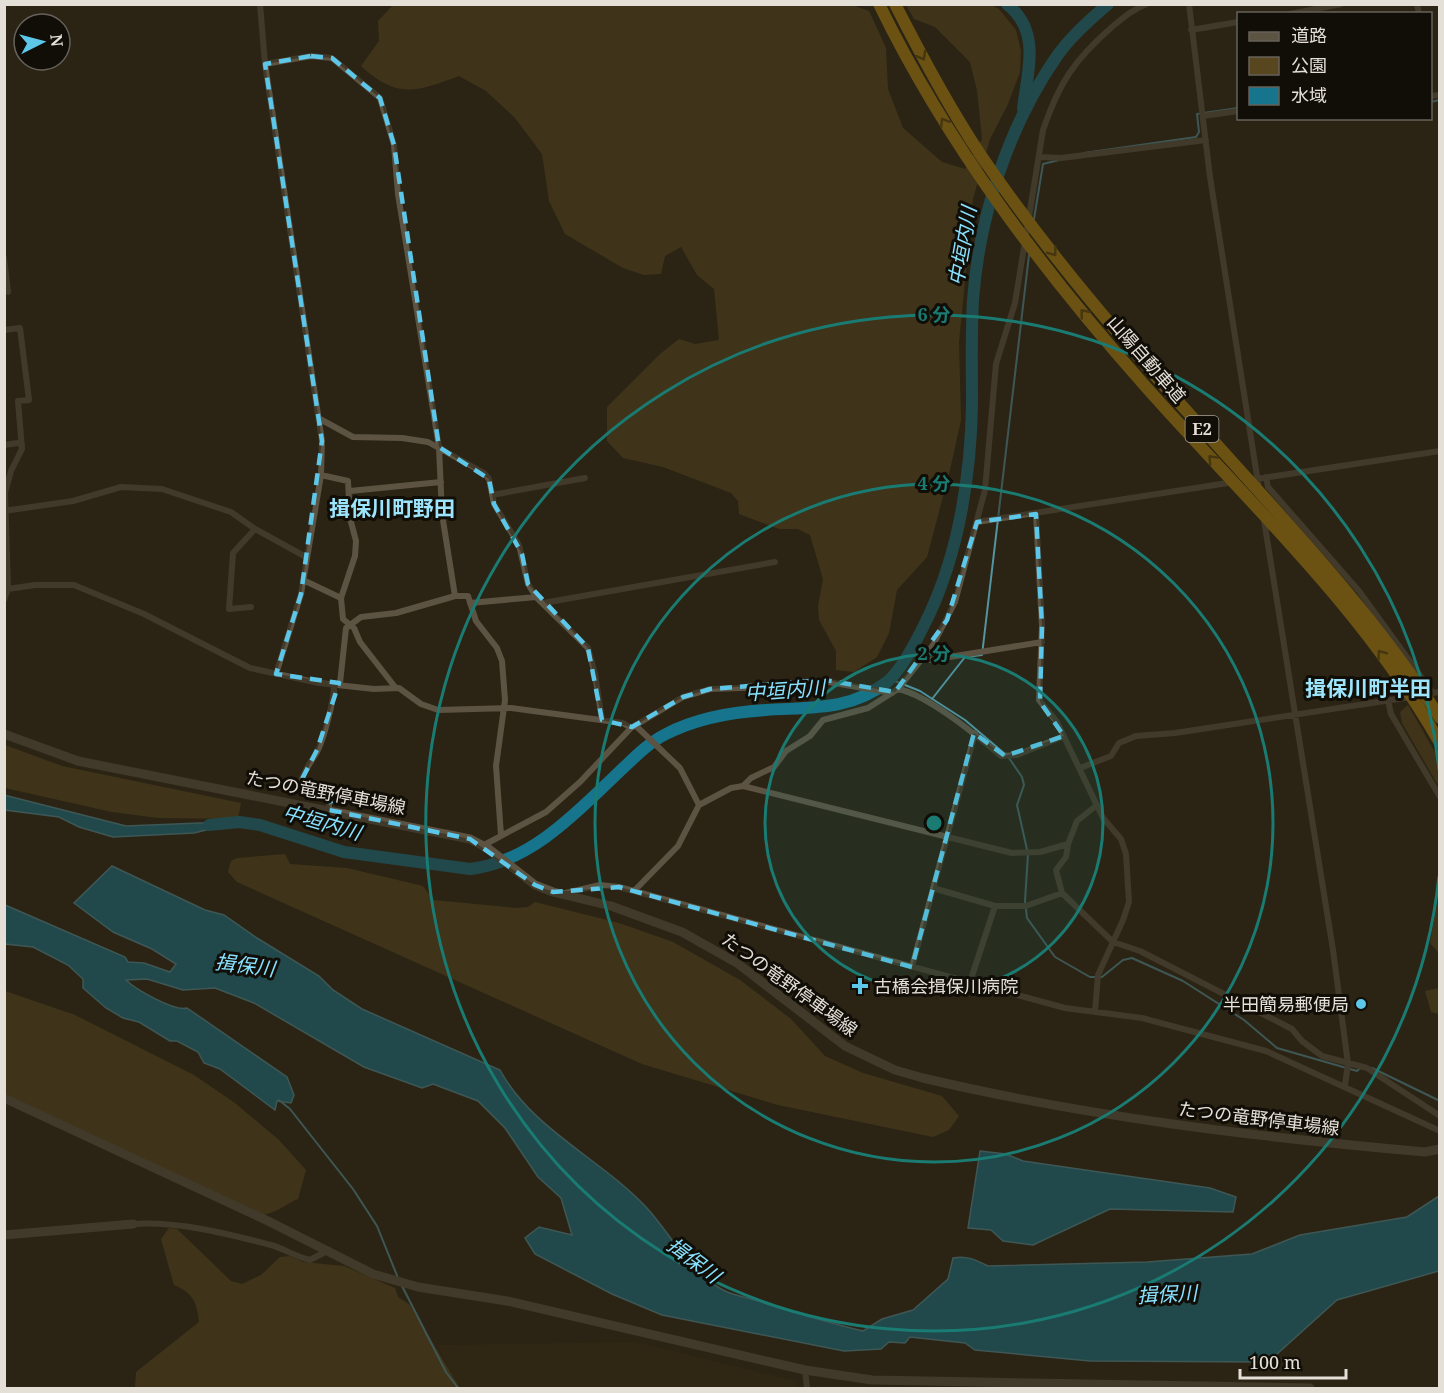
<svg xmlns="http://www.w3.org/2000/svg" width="1444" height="1393" viewBox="0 0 1444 1393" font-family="'Noto Serif','Noto Sans JP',serif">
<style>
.built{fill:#342a14}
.green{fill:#58461f}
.water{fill:#16748d;stroke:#5494a3;stroke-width:1.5}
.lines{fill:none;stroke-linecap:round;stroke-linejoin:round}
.stream{stroke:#5494a3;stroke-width:2}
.river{stroke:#16748d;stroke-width:12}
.street{stroke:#5c5343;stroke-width:6}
.secondary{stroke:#5c5343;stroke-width:9}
.highway{stroke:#b88b13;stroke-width:12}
.oneway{stroke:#644c0d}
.marked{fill:none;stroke:#5cc7e8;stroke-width:4.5;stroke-dasharray:12 8;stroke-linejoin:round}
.ring{fill:none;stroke:#1a7b73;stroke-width:3}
.poi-dot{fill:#5cc7e8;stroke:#110d07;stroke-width:2}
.labels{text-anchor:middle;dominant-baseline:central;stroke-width:6;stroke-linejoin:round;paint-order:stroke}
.shield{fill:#110d07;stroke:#a5a199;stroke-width:1.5}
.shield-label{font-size:16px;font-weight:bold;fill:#e5e0d7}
.street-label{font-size:18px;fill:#e5e0d7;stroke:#110d07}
.poi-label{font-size:18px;fill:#e5e0d7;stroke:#110d07;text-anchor:start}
.water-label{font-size:20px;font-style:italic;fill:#87e2ff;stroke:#110d07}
.quarter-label{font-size:21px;font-weight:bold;fill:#9ce5fd;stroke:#110d07}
.centre{fill:#1a7b73;stroke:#110d07;stroke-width:3}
.ring-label{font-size:18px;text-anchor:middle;font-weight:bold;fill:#1a7b73;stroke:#110d07;stroke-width:6;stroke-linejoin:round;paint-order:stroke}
</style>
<rect width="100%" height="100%" fill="#2b2414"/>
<!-- built -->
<path class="built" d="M637 1342 796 1381 797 1388H460L437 1345Z"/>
<!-- green -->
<path class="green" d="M990 4 999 9 1016 30 1021 51 1020 72 1008 104 990 139 973 199 959 342 961 420 950 470 927 557 897 590 889 633 877 657 854 672 836 670V651L819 620 818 606 823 579 810 535 798 529H779L739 514 738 501 731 493 663 467 623 458 607 441V407L660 354 679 339 695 344 719 340 714 289 697 275 681 247 665 256 661 274 644 275 623 268 565 234 549 201 542 154 515 118 486 91 459 76C416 92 397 99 361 66L379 41 378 21 393 5H852L869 11 886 48 888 89 903 128 942 162 965 169 982 139 977 90 970 62 935 27 914 19 906 5Z
M1408 705 1439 759V787L1402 723 1400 712Z
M5 745 62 766 241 803 238 819 158 818 112 812 5 788Z
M285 854 290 864 347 868 423 886 433 900 517 908 528 907 535 902 619 923 673 942 740 980 791 1019 825 1056 863 1073 942 1096 959 1116 949 1130 933 1137 778 1105 642 1064 237 882 228 872 231 861 237 858Z
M1439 892V953L1430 943Z
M1439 988H1440L1439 1014 1431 1012 1425 991Z
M5 991 75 1015 194 1075 235 1103 279 1140 306 1170 298 1199C286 1204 279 1211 264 1215L5 1094Z
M169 1228 177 1229 231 1281 242 1284 261 1275 280 1257 290 1256 303 1262 344 1266 395 1288 398 1297 410 1305 460 1388H135L136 1372 199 1322C197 1302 193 1293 174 1285L161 1239Z"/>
<!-- water -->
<path class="water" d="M4 795 126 826 224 822 223 826 194 833 113 837 79 827 59 817 5 810Z
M112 866 205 910 224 915 257 938 319 976 333 990 362 1009 500 1070C532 1129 601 1159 646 1207 671 1234 688 1271 723 1290 734 1296 750 1298 762 1302 796 1313 829 1323 863 1331L882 1319 913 1310 948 1279 953 1258C966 1255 976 1260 988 1266L1147 1262 1252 1254 1300 1235 1407 1217 1439 1196V1271L1337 1300 1268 1362 1090 1361 975 1350 965 1343 910 1337 905 1343 889 1342 881 1349 844 1351 662 1315 612 1294 535 1254 525 1238 539 1227 572 1235 561 1198 538 1177 505 1128 478 1101 433 1084 422 1088 364 1067 254 1003 215 988 183 990 147 979 126 980C135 989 175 1012 187 1008L287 1077 294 1095 291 1103 277 1101 275 1110 220 1069 204 1063 198 1052 177 1041H170L139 1022 123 1018 106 1008 83 988V979L68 965 33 947 5 944V905L125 957 128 962 144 963 170 972 176 964 152 949 113 932 74 903Z
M980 1151 1006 1154 1023 1161 1210 1188 1236 1197 1233 1212 1110 1209 1033 1245 1003 1241 991 1230 968 1228Z"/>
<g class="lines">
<!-- stream -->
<path class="stream" d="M1430 102 1440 100
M1084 153 1196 137 1199 132 1197 114 1238 108
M1034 219 1043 164 1059 160
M890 679 920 691 965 720 1005 754
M932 699 965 657 982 655 1029 255
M1009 758 1022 777 1024 785 1017 805 1028 854 1025 901 1027 918 1055 957 1090 977H1102L1123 960 1132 958 1183 981 1244 1020 1277 1048 1357 1071 1360 1068
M1372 1068 1440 1101
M279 1100 290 1109 353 1189 377 1226 398 1278
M402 1286 446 1372 458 1388"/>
<!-- river -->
<path class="river" d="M1007 4C1042 32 1027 72 1023 109
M209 825 239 822 260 825 344 852 470 869C531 862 577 812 619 772 634 758 648 743 666 734 697 718 731 712 766 710 810 707 850 711 887 682 903 669 920 634 929 615 959 551 971 474 972 403 972 368 971 334 973 300 979 216 1009 125 1057 56 1071 36 1090 20 1108 4"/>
<!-- street -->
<path class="street" d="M260 4 265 64 322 441 321 475 301 594 276 674
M1189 4 1210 177 1259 489
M1417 4 1419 14
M1290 14 1341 4
M1191 30 1238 22
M265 64 311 56 332 58 380 98 394 145 398 194 439 447 442 514 455 596H468L476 621 497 648 502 661 505 700 496 766 501 835
M1430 96 1440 95
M1203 116 1238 111
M1040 157 1061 158 1206 140
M4 258 8 292
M4 330 20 328 29 400 18 401 22 449 11 471 5 493 8 589 4 600
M320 419 353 437 402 438 428 442 484 473 489 479 494 504 519 545 528 584 536 597 588 648 595 674 602 720
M4 445 18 443 22 445
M321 475 348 481 350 518 356 541 355 556 341 598 343 619 354 628 360 642 395 687
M1266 477 1268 487 1359 591 1433 693
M1256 479 1440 451
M350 491 441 482
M492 495 585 478
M4 511 73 501 121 487 162 489 231 512 255 529 306 557
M1036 514 1042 626 1039 700 1057 722 1103 818 1121 839 1126 854 1129 902 1123 920 1098 975 1095 1012
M1264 520 1333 950 1348 1064 1345 1085
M977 522 1234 482
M303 580 341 598
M8 589 35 585H74L144 614 250 668 319 683 374 689 399 688 421 704 438 710 511 708 623 723 631 728
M470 603 536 597
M543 603 775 562
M251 607 229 609 233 553 255 529
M924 658 931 660 1042 642
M340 683 346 628 361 617 396 613 455 596
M898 689C928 695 976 735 1001 756L1017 755 1064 736
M1424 694 1440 692
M1388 700 1391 714 1440 797
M635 725 680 768 699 805
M1080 768 1111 756 1119 743 1136 736 1175 733 1411 697
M743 786 751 778 774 767 786 751 810 736 823 720 868 708 898 689 933 645 955 602 985 490 996 364 1015 303 1043 130C1059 83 1074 60 1112 27 1123 18 1133 9 1147 4
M329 810V801L301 781C305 769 311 762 317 752 324 739 335 697 334 683
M484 845 546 812 580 782 631 728 683 697 710 689 776 687 817 680 892 693
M933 888 995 906
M634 891 678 846 699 805 731 788 743 786 1012 853 1040 852 1068 844 1077 821 1097 805
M1062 893 1056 870 1066 857 1068 844
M561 894 600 885 619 887 1065 1008 1142 1018 1266 1051 1440 1131
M912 967 975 733
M970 982 995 906H1026L1062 893 1113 942 1140 951 1292 1029 1302 1041 1322 1056 1367 1068 1440 1116
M133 1224C178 1221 228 1234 271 1245 285 1249 296 1257 310 1260L329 1250
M805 1370 807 1388"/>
<!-- secondary -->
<path class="secondary" d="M4 734 78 761 470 839 489 849 535 885 553 892 611 906 682 932 737 963 845 1046 895 1070 923 1078C1088 1117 1256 1137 1425 1152L1440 1149
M4 1098 268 1221 373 1274 418 1287 507 1301 805 1370 872 1380 1310 1388
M4 1235 133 1224"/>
<!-- highway -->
<path class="highway" d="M879 4C947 144 1043 271 1146 387 1248 502 1363 608 1440 743
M895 4C921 55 948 106 980 154 1043 247 1117 334 1193 418 1279 515 1370 608 1440 718"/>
</g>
<!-- one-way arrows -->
<defs><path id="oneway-chevron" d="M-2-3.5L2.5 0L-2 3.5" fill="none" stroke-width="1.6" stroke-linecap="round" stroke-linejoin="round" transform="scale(1.5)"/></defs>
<g class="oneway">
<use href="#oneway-chevron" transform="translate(922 56) rotate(61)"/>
<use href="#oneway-chevron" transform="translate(944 122) rotate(-122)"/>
<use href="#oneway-chevron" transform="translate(1053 252) rotate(53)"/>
<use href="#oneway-chevron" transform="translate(1084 313) rotate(-129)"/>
<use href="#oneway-chevron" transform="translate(1212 459) rotate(-133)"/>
<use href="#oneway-chevron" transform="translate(1381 654) rotate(-127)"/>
</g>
<!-- marked area -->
<path d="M0 0H1444V1393H0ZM311 56 332 58 380 98 394 145 439 447 489 479 494 504 522 554 528 584 588 648 602 720 632 727 683 697 710 689 825 680 895 692 947 620 977 522 1036 514 1042 626 1040 702 1064 736 1005 756 974 733 912 967 619 887 553 892 535 885 470 839 329 810 331 803 301 781 317 750 339 683 276 674 301 594 322 441 265 64Z" fill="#2b2414" fill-opacity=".55" fill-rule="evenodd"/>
<path class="marked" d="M311 56 332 58 380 98 394 145 439 447 489 479 494 504 522 554 528 584 588 648 602 720 632 727 683 697 710 689 825 680 895 692 947 620 977 522 1036 514 1042 626 1040 702 1064 736 1005 756 974 733 912 967 619 887 553 892 535 885 470 839 329 810 331 803 301 781 317 750 339 683 276 674 301 594 322 441 265 64Z"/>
<!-- distance rings -->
<circle cx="934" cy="823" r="169" fill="#1a7b73" fill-opacity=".12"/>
<g class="ring">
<circle cx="934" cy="823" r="169"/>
<circle cx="934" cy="823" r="339"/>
<path d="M1439 876A508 508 0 1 1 1439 770"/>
</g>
<!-- markers -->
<g class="poi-dot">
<path d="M857 977h6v6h6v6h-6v6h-6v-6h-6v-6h6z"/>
<circle cx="1361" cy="1004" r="6"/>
</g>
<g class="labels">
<!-- shield labels -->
<rect class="shield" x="1185.5" y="416" width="33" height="26" rx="4.5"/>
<g class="shield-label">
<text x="1202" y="429">E2</text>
</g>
<!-- street labels -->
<g class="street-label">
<text transform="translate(1147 359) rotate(49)">山陽自動車道</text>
<text transform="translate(326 792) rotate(11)">たつの竜野停車場線</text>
<text transform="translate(790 984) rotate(36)">たつの竜野停車場線</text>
<text transform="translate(1259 1118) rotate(7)">たつの竜野停車場線</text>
</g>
<!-- poi labels -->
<g class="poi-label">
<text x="874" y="986">古橋会揖保川病院</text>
<text x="1349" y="1004" text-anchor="end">半田簡易郵便局</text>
</g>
<!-- water labels -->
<g class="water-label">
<text transform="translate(962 246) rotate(-80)">中垣内川</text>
<text transform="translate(785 690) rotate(-4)">中垣内川</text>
<text transform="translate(322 822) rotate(16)">中垣内川</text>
<text transform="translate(245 965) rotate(7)">揖保川</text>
<text transform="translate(694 1260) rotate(37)">揖保川</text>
<text transform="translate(1167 1294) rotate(-3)">揖保川</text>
</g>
<!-- quarter labels -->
<g class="quarter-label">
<text x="392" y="508">揖保川町野田</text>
<text x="1368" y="688">揖保川町半田</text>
</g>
</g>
<circle cx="934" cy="823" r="9" class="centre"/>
<g class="ring-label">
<text x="934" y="321">6 分</text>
<text x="934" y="490">4 分</text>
<text x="934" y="660">2 分</text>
</g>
<!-- border -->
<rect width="1444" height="1393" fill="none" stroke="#e5e0d7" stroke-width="12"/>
<!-- legend -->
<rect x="1237" y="12" width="195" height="108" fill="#110d07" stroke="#66615a" stroke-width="1.5"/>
<rect x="1249" y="32" width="30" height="9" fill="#5c5343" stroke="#66615a" stroke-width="1.5"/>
<text x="1291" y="42" font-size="18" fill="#e5e0d7">道路</text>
<rect x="1249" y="57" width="30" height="18" fill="#58461f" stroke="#66615a" stroke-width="1.5"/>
<text x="1291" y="72" font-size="18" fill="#e5e0d7">公園</text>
<rect x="1249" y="87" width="30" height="18" fill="#16748d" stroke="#66615a" stroke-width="1.5"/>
<text x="1291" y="102" font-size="18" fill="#e5e0d7">水域</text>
<!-- north arrow -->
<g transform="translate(42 42) rotate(84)"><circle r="28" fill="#110d07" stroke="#66615a" stroke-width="1.5"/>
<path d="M0-4.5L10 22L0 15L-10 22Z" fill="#5cc7e8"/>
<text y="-9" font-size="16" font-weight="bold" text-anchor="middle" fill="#e5e0d7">N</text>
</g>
<!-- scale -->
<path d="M1240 1369v9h106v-9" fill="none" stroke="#e5e0d7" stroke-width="3"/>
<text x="1249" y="1369" font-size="18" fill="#e5e0d7" stroke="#110d07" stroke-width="4.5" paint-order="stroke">100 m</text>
</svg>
